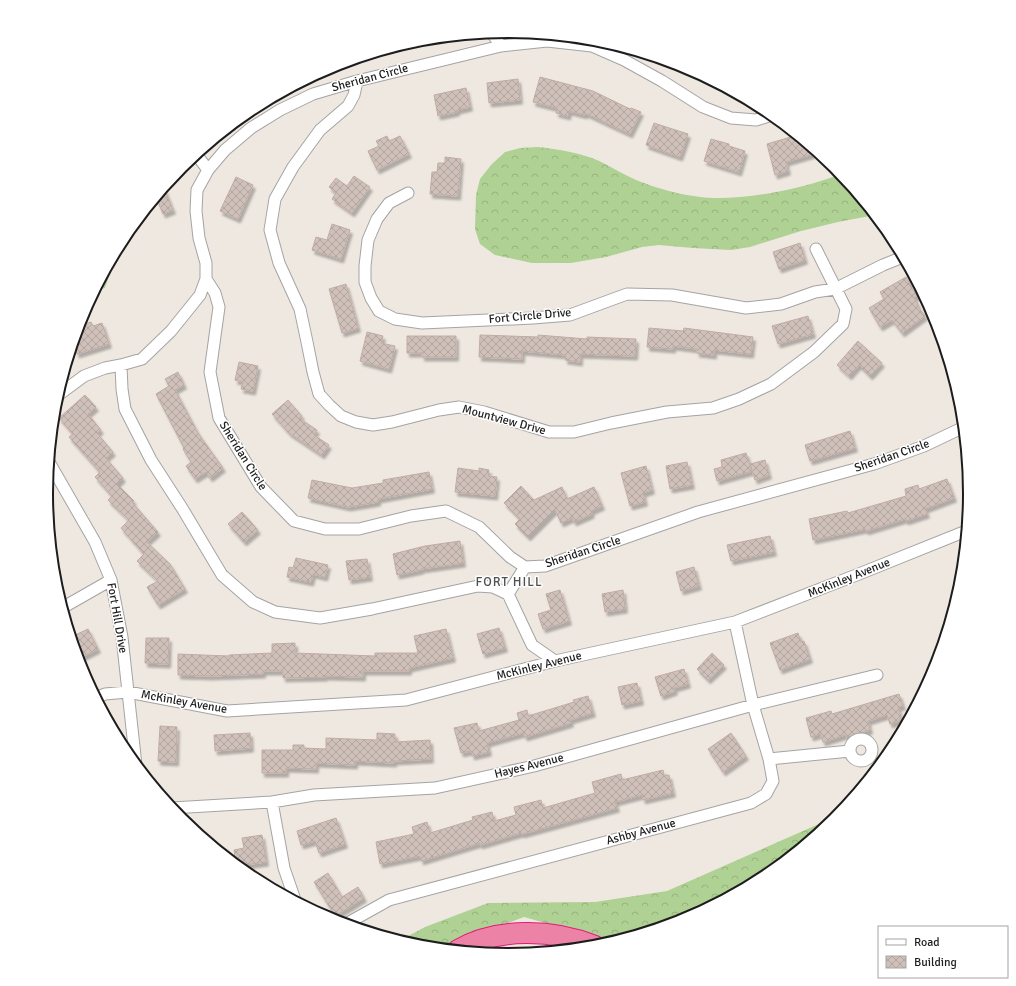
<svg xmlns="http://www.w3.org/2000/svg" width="1016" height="986" viewBox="0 0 1016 986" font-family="Signika,sans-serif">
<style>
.forest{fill:url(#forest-crowns)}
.building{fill:url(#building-cross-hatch);stroke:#c1aca3;filter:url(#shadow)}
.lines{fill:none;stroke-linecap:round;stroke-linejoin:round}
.street-casing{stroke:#a4a4a4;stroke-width:13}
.highway-casing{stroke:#e4177c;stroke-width:22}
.street{stroke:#fff;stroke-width:11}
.highway{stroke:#ec83a6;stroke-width:20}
.labels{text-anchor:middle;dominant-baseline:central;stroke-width:3;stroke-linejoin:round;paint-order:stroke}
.street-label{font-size:12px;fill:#1d1d1d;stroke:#fff}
.neighbourhood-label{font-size:13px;letter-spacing:1px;fill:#505050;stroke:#fff}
.rim{fill:none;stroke:#1d1d1d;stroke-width:2}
</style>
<defs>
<pattern id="forest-crowns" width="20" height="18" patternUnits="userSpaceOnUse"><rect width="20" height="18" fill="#afd193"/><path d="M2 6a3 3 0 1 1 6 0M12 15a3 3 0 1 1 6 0" fill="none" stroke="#96b37e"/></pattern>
<pattern id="building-cross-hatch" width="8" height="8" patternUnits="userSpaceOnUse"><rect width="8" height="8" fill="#cfc0ba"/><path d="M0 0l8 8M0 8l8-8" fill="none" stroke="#b1a59f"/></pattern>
<filter id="shadow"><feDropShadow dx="2.5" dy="4" stdDeviation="1" flood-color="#0004"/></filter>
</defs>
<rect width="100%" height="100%" fill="#efe8e1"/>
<!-- forest -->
<path class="forest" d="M538 147C556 149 575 152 592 158 610 165 626 177 644 183 665 191 690 197 713 198 753 199 804 188 841 174L875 215 838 222 801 231 750 247 731 250 693 248 659 245 642 247 606 257 571 263H532L495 255 480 244 475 229 476 195 480 179 491 165 505 152 520 148Z
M109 264H113L105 288 95 291Z
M837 816 764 877 685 920 612 942 524 917 441 948 418 946 399 941 425 927 488 903 595 902 667 891Z"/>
<!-- building -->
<path class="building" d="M540 77 593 91 630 109 631 108 641 112 630 134 585 113V115L569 111 568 116 556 113 557 108 533 102Z
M518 79 520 100 489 103 487 83Z
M466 88 470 107 457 110V112L438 116 434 95Z
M654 123 688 134 680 157 646 145Z
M387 136 389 141 400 136 409 154 377 170 368 151 379 146 376 141Z
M794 136 795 141 801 139 810 146 813 154 786 162 788 171 775 175 767 144Z
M711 139 729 144V146L745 151 739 172 704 161Z
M445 157 461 159 458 196 430 194 432 172H437L438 163H445Z
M354 176 370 187 352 213 332 199 336 193 329 187 336 178 347 186Z
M236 177 253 185 238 219 220 211Z
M164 188 173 210 163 214 156 197Z
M332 224 350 230 341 259 312 250 316 237 327 240Z
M800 243 805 260 779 269 773 252Z
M906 277 917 296 914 298 918 304 917 305 925 316 902 333 892 320 880 327 869 308 884 299 880 292Z
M346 284 358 328 342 333 329 289Z
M808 316 813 334 778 344 772 326Z
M91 322 93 326 102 323 109 344 77 354 73 342 75 336 84 333 82 325Z
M649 328 683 331 684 328 753 337 751 354 714 350V355L697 353V349L673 346V349L647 347Z
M367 332 383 336 381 343 395 346 389 369 360 361Z
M480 335 538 337V335L587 339V337L636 339 635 356 580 354V362L565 360 566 355 522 351V359L479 357Z
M407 336H456V357H422V353H407Z
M858 341 882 363 870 376 859 365 849 376 837 365Z
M239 362 258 366 253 391 241 389 243 382 235 380Z
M178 372 184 385 175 390 198 433 223 468 210 478 206 472 195 479 186 466 191 462 183 449 184 448 156 394 169 386 165 379Z
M85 395 96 407 88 414 101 430 97 433 113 452 106 458 123 478 117 484 134 501 132 502 158 532 147 542 170 564 185 589 158 605 147 587 158 581 137 561 144 554 121 528 129 520 108 500 112 496 95 477 100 472 69 437 73 434 59 418Z
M288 400 302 416 299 418 317 430 314 435 329 445 322 455 289 433 272 414Z
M850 431 855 448 810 461 805 445Z
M746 453 752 471 717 481 714 469 722 467 721 460Z
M765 460 769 475 755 480 750 464Z
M687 462 692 485 670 489 666 466Z
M646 466 652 490 643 493 645 502 630 506 621 473Z
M458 468 479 471V468L489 470 488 476 497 477 495 496 455 492Z
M429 472 432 489 378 499V502L348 507 308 498 312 480 352 488 383 483V480Z
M947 479 954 498 925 509 927 514 906 521 905 519 866 531 865 529 813 540 809 519 847 511 848 513 906 496 905 489 918 485 919 489Z
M521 486 534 500 562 487 567 499 594 487 602 506 591 511 592 514 574 522 572 518 561 523 555 510 528 537 515 524 520 519 504 503Z
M242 512 258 530 244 542 228 524Z
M770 536 774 552 731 561 727 545Z
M460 541 463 563 421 569V570L397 575 393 554 425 546Z
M296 558 328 565 325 577 313 574 311 582 287 577 289 567 293 568Z
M367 559 370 577 349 580 346 561Z
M694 567 699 586 681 591 676 572Z
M560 590 569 621 543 629 538 614 551 610 546 594Z
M623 590 625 609 605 612 602 594Z
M499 628 505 648 483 654 477 634Z
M88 629 98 649 78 659 71 637Z
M446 629 453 658 409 668V671H363V677L325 676V677L283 678V671H263V674L210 676 178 675V654L229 656V655L272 653V644L295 643V653L375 656V653H418L414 636Z
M798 633 801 642 804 641 810 659 780 670 770 643Z
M146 638H169L168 664 145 663Z
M712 653 724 665 708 680 697 669Z
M684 669 688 684 674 688 675 691 661 696 655 677Z
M637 683 641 701 622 705 618 687Z
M899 694 903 706 898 707 901 717 899 721 890 724 887 715 868 721 870 730 846 738 845 735 823 742 820 734 811 737 806 718 831 711 832 714Z
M588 696 593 713 570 720 571 723 525 737 523 733 487 743 489 752 472 756 471 751 461 753 454 728 477 723 479 731 519 720 517 713 527 710 528 716 574 702 573 700Z
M160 726 177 727 176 762 158 761Z
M250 733 251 748 215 751 214 735Z
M377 733 395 734V742L430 740 431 759 394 761V763L355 761V765L316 763V769L286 768V773H262V750H293V745H304V748L326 749V738L377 740Z
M731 733 746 756 723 772 708 749Z
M663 770 664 776 669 775 673 793 643 800 642 795 615 802 617 808 522 834 521 833 480 845V843L421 861 420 856 380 864 376 842 414 834 412 827 427 822 430 833 473 820 472 817 492 812 494 821 516 815 514 807 541 800 543 808 595 793 592 782 621 774 622 780Z
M336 818 345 844 319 853 315 841 301 845 297 831Z
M262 835 266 862 238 866 236 865 234 850 244 848 242 838Z
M328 873 342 897 358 887 364 898 335 916 314 882Z"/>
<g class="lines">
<defs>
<path id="street" d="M492 33 501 46
M357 81 354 95 348 106 320 130 293 167 275 199 270 230 279 263 300 309 307 342 313 372 319 394 329 405 341 416 356 422 373 425 392 422 439 410 459 407 484 412 549 432H574L611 423 667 412 713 408 739 399 771 384 814 352 843 324 846 309 816 249
M772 115 756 120 731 118 703 107 662 81 624 60 592 46 547 41 501 46 357 81 313 94 280 110 251 128 225 150 208 170 197 190 196 211 199 238 206 263V279L215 293 219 307 210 372 219 418 261 487 294 521 325 529H359L411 516 446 511 479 527 510 557 525 567 545 566 698 512 874 464 924 446 964 427
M196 154 208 170
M408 193 389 203 377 219 368 240 365 266V282L371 298 379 311 395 319 422 323 533 318 570 315 627 294 672 295 746 308 781 304 815 292 835 289 883 265 903 257
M121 365 122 389 125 409 151 460 182 508 222 575 253 602 275 612 320 618 372 609 478 586 493 587 508 594 532 645 555 661
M57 396 84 376 105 368 121 365 142 359 171 331 200 295 206 279
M49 462 95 542 111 580 122 637 136 765
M508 594 525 567
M62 608 111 580
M96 698 105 694 128 692 227 711 406 700 555 661 735 622 859 574 966 531
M850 750a11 11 0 1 1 22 0a11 11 0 1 1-22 0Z
M769 759 850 751
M272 802 284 868 295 900
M172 808 272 802 314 795 435 788 534 766 753 705 877 675
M346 924 389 900 751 803 766 794 773 781 769 759 753 705 735 622"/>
<path id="highway" d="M458 950C498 927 553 929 595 946"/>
</defs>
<!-- street casing -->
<use href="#street" class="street-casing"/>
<!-- highway casing -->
<use href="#highway" class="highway-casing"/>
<!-- street -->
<use href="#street" class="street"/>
<!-- highway -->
<use href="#highway" class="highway"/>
</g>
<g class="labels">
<!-- street labels -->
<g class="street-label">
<text transform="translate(370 78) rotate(-15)">Sheridan Circle</text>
<text transform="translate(530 316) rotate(-5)">Fort Circle Drive</text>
<text transform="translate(504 420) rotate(15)">Mountview Drive</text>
<text transform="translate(243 456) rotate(58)">Sheridan Circle</text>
<text transform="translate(892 456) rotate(-19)">Sheridan Circle</text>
<text transform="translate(583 552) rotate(-18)">Sheridan Circle</text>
<text transform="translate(849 578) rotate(-22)">McKinley Avenue</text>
<text transform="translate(117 618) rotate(80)">Fort Hill Drive</text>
<text transform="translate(539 666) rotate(-14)">McKinley Avenue</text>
<text transform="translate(184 702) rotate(10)">McKinley Avenue</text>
<text transform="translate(529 766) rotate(-14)">Hayes Avenue</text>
<text transform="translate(641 832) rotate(-15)">Ashby Avenue</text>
</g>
<!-- neighbourhood labels -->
<g class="neighbourhood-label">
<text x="509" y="582">FORT HILL</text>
</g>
</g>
<!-- crop -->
<path d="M0 0H1016V986H0ZM53 493a455 455 0 1 1 910 0a455 455 0 1 1-910 0Z" fill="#fff" fill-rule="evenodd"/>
<path class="rim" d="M53 493a455 455 0 1 1 910 0a455 455 0 1 1-910 0Z"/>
<!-- legend -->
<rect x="878" y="926" width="130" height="52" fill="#ffffff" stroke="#a5a5a5"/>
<rect x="886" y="939" width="20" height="6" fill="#ffffff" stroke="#a5a5a5"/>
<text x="914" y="946" font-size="12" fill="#1d1d1d">Road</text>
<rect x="886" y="956" width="20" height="12" fill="url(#building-cross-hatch)" stroke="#a5a5a5"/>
<text x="914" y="966" font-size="12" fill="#1d1d1d">Building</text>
</svg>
